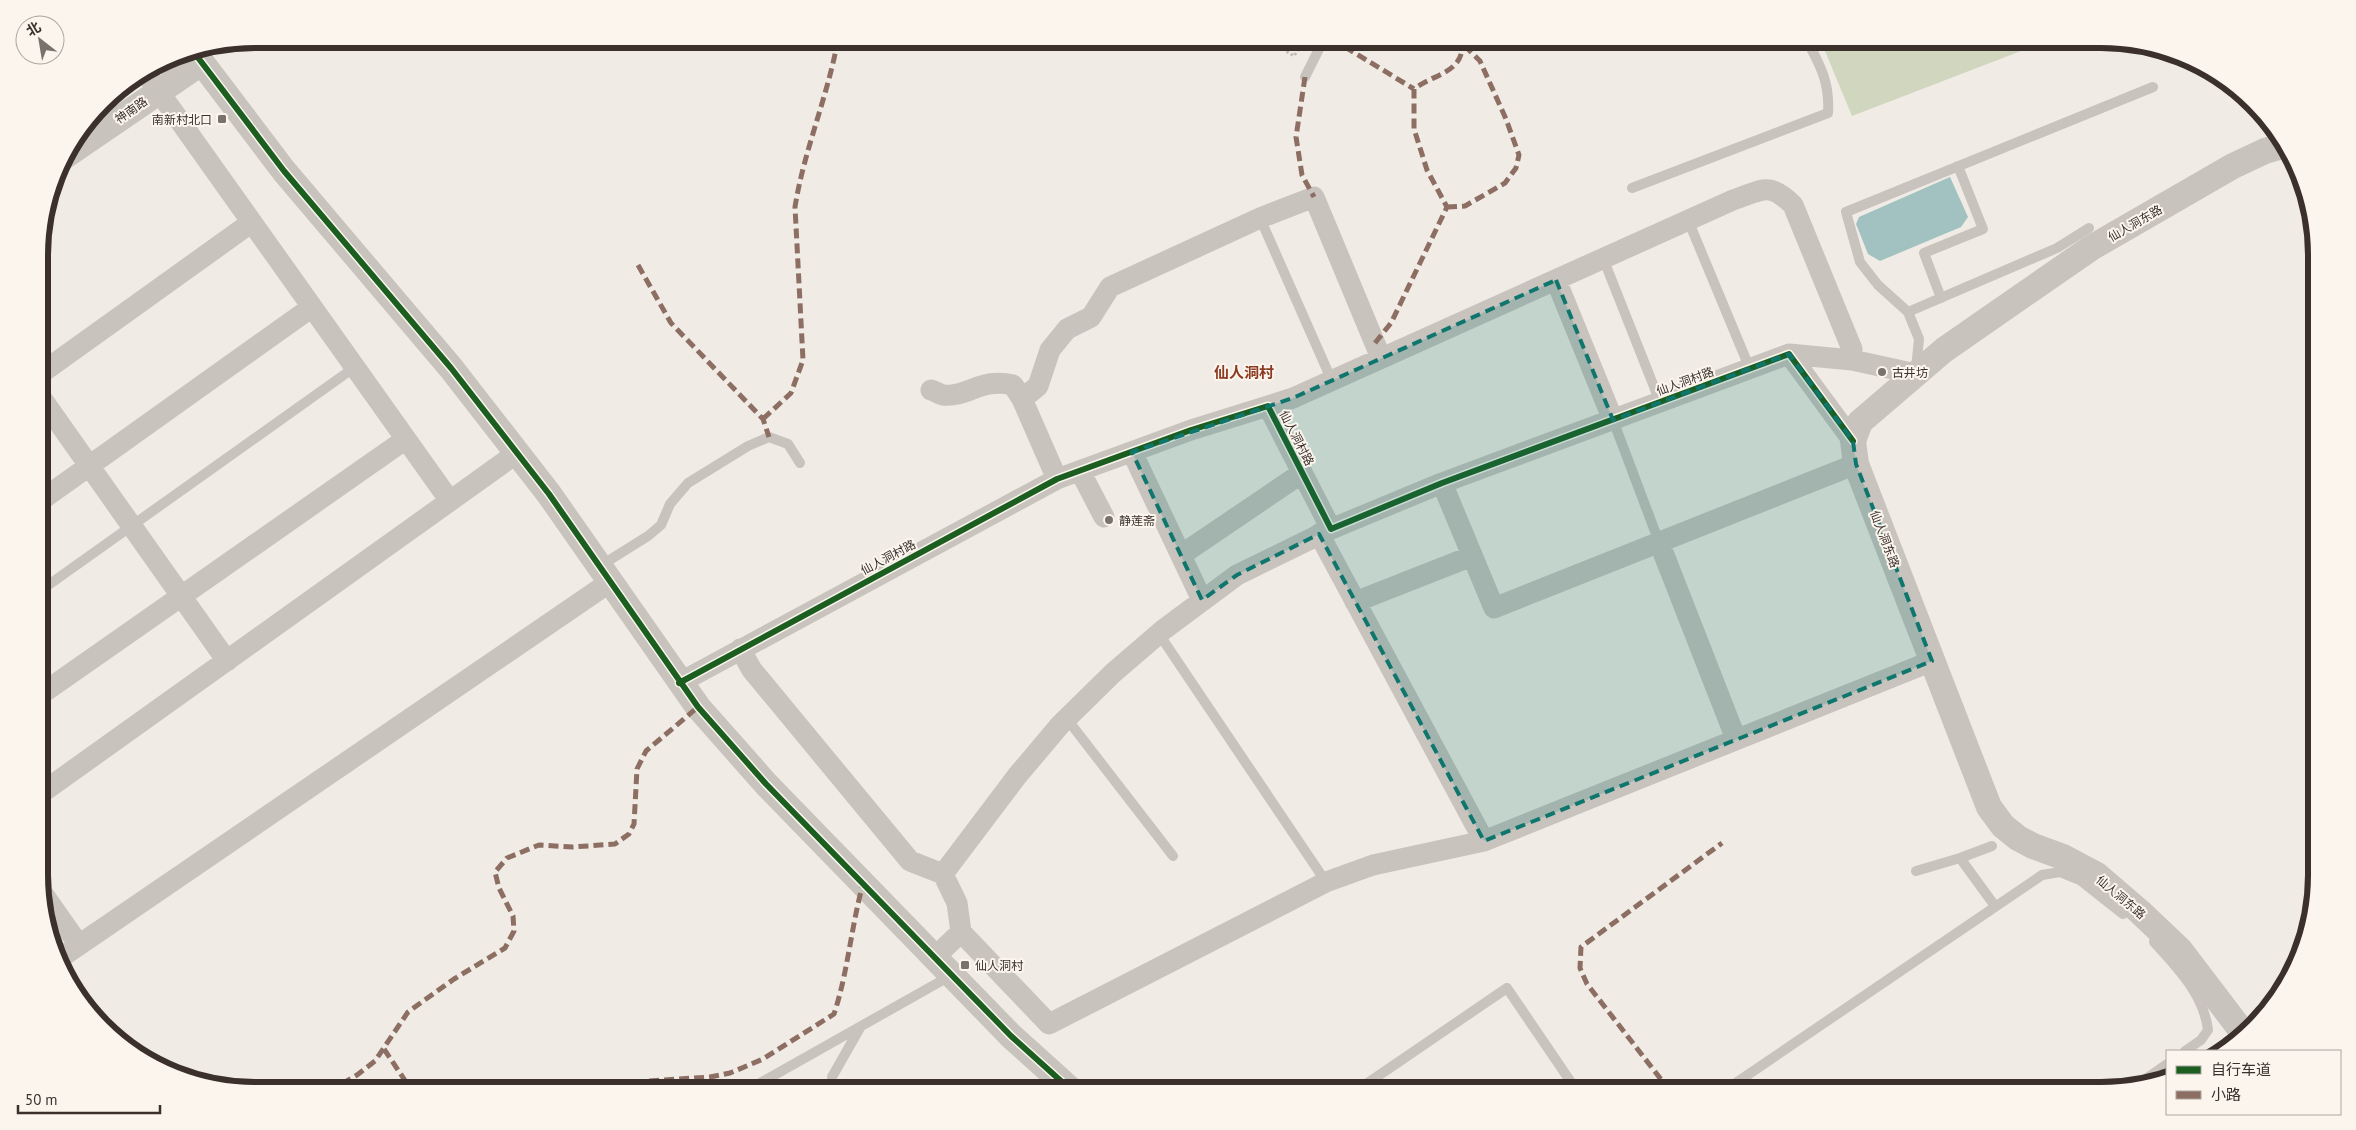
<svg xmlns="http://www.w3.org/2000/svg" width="2356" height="1130" viewBox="0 0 2356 1130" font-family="'PT Sans','Noto Sans SC',sans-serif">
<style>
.green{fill:#d1d6bf}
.water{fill:#a1c2c1}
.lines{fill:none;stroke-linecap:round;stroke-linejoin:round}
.path{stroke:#c2bbb6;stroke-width:3;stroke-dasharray:2.5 2.5;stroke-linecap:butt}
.service{stroke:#c9c3be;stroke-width:10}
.minor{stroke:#c9c3be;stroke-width:21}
.tertiary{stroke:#c9c3be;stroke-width:26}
.quiet{stroke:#8d6e63;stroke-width:5;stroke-dasharray:10 5;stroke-linecap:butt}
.cycleway-casing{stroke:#fbf5ee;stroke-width:9}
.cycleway{stroke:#1b5e20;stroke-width:6}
.marked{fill:#0f766e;fill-opacity:0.2;stroke:#0f766e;stroke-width:4;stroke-dasharray:10 6;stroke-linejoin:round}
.poi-dot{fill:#7a716c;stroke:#fbf5ee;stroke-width:2}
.labels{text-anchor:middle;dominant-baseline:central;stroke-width:4;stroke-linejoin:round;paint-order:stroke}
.street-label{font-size:12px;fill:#3b302b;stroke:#fbf5ee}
.poi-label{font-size:12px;fill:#3b302b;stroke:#fbf5ee;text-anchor:start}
.quarter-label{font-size:15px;font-weight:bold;fill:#8c3b22;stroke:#fbf5ee}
.rim{fill:none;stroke:#3b302b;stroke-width:6}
</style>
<rect width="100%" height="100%" fill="#f0ebe5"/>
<!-- green -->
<path class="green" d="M1820 39H2052L1852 116Z"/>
<!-- water -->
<path class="water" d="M1950 177 1968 217 1961 227 1880 261 1868 254 1856 224 1859 217Z"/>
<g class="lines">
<!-- path -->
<path class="path" d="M1294 39 1286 51 1294 56 1305 39"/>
<!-- service -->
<path class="service" d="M1305 77 1324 39
M1632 188 1828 113C1830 82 1820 65 1806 39
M1260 218 1332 381
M1688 220 1750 369
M1603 258 1660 402
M1941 298 1924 253 1983 229 1958 166
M1908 312 2057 248 2089 228
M1916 368 1919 339 1908 312 1878 285 1860 262 1846 212 2153 87
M1613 420 1659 542
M600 566 648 536 661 525 670 504 688 483 748 446 769 437 788 444 800 463
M40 591 355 367
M1159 634 1326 882
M1067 719 1173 856
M1960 858 1992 846
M1916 871 1960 858 1995 906
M2154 942C2177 967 2204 995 2208 1030L2201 1040 2185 1051
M2134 1087 2167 1064
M746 1091 950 976
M832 1091V1077L861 1026
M1356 1091 1507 988 1577 1091
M1724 1091 2042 875 2060 872 2080 880 2123 914"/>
<!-- minor -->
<path class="minor" d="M1556 280 1613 420
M1789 354 1852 360 1916 374
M40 374 252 222
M931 390C935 391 939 394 943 395 967 398 981 377 1013 385L1022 399 1057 479
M40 396 227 661
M1022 399 1038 386 1050 350 1067 329 1091 317 1110 287 1260 218 1314 197 1381 358
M1268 406 1293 398 1733 200C1763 190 1768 181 1793 205L1852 349V360
M1132 452 1202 600
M1080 471 1104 517
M1442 483 1494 608 1856 464
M40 501 312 307
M450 501 517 453
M1319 534 1484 841
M1659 542 1736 739
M1181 555 1302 473
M1355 602 1472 556
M740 649 752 670 910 861 943 874
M679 683 1057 479 1191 430 1268 406 1331 529 1442 483 1789 354 1853 441
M40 695 406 439
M40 794 450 501 145 72
M41 891 79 945
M961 932 957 903 943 874 1017 776 1060 725 1113 673 1163 630 1237 575 1331 529
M935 957 961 932 1049 1024 1326 882 1373 865 1484 841 1932 661
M57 960 610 582"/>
<!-- tertiary -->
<path class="tertiary" d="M193 51 284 171 451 368 549 494 698 707 766 784 1011 1036 1072 1091
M62 158 201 63
M2244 1034 2180 950 2140 912 2097 875 2063 857 2033 846 2018 838 2003 826 1989 807 1856 464 1853 441 1860 422 1944 350 2091 248 2233 166 2265 151 2285 145"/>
<!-- quiet -->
<path class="quiet" d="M1332 39 1414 89
M1305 77 1296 137 1302 175 1314 197
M1447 207 1465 206 1505 183 1516 168 1519 155 1506 119 1480 61 1463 44
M638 265 671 323 763 419 769 437
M1375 343 1391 323 1447 207 1427 170 1414 129V89C1435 73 1466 73 1462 39
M763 419 791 393 803 360 795 207C804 150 828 96 838 39
M384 1049 412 1091
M329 1091 357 1075 375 1061 408 1012 454 979 505 948 514 931 513 916 499 888 495 872 507 858 539 845 573 847 615 844 629 834 634 824 637 769 646 751 698 707
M621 1091 648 1081 710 1077 730 1073 763 1059 834 1014C848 972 851 927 863 884
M1670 1091 1587 984 1580 968 1581 947 1722 843"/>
<defs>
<path id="cycleway" d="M193 51 284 171 451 368 549 494 698 707 766 784 1011 1036 1072 1091
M679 683 1057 479 1191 430 1268 406 1331 529 1442 483 1789 354 1853 441"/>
</defs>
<!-- cycleway casing -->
<use href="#cycleway" class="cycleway-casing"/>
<!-- cycleway -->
<use href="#cycleway" class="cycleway"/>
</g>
<!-- marked area -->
<path class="marked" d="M1556 280 1613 420 1789 354 1853 441 1856 464 1932 661 1484 841 1319 534 1237 575 1202 600 1132 452 1293 398Z"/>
<!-- markers -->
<g class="poi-dot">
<rect x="217" y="114" width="10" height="10" rx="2.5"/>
<circle cx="1882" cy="372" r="5"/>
<circle cx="1109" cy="520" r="5"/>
<rect x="960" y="960" width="10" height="10" rx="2.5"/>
</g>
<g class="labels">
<!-- street labels -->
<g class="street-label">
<text transform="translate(131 110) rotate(-35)">神南路</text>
<text transform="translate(2135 223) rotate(-30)">仙人洞东路</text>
<text transform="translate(1685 381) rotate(-20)">仙人洞村路</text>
<text transform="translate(1297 438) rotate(63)">仙人洞村路</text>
<text transform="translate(1885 539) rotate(69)">仙人洞东路</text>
<text transform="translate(888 557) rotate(-28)">仙人洞村路</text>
<text transform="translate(2121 897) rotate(40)">仙人洞东路</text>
</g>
<!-- poi labels -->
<g class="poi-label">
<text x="212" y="119" text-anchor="end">南新村北口</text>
<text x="1892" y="372">古井坊</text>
<text x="1119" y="520">静莲斋</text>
<text x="975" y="965">仙人洞村</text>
</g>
<!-- quarter labels -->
<g class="quarter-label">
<text x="1244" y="372">仙人洞村</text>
</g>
</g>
<!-- crop -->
<path d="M0 0H2356V1130H0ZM255 48H2101A207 207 0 0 1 2308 255V875A207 207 0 0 1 2101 1082H255A207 207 0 0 1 48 875V255A207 207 0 0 1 255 48Z" fill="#fbf5ee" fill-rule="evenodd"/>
<path class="rim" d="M255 48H2101A207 207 0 0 1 2308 255V875A207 207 0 0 1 2101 1082H255A207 207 0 0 1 48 875V255A207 207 0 0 1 255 48Z"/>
<!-- legend -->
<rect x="2166" y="1050" width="175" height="65" fill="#fbf5ee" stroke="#aea6a0"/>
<rect x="2176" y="1066" width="25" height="8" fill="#1b5e20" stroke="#aea6a0"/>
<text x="2211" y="1075" font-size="15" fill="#3b302b">自行车道</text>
<rect x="2176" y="1091" width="25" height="8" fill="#8d6e63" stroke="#aea6a0"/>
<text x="2211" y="1100" font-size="15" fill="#3b302b">小路</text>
<!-- north arrow -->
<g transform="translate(40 40) rotate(329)"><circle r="24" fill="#fbf5ee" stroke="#aea6a0"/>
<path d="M0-4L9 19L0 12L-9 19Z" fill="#7a716c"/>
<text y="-8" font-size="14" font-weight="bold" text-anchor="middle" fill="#3b302b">北</text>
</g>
<!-- scale -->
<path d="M18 1105v8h142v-8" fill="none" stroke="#3b302b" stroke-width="2.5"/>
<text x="25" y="1105" font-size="15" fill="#3b302b" stroke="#fbf5ee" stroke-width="4" paint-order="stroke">50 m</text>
</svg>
